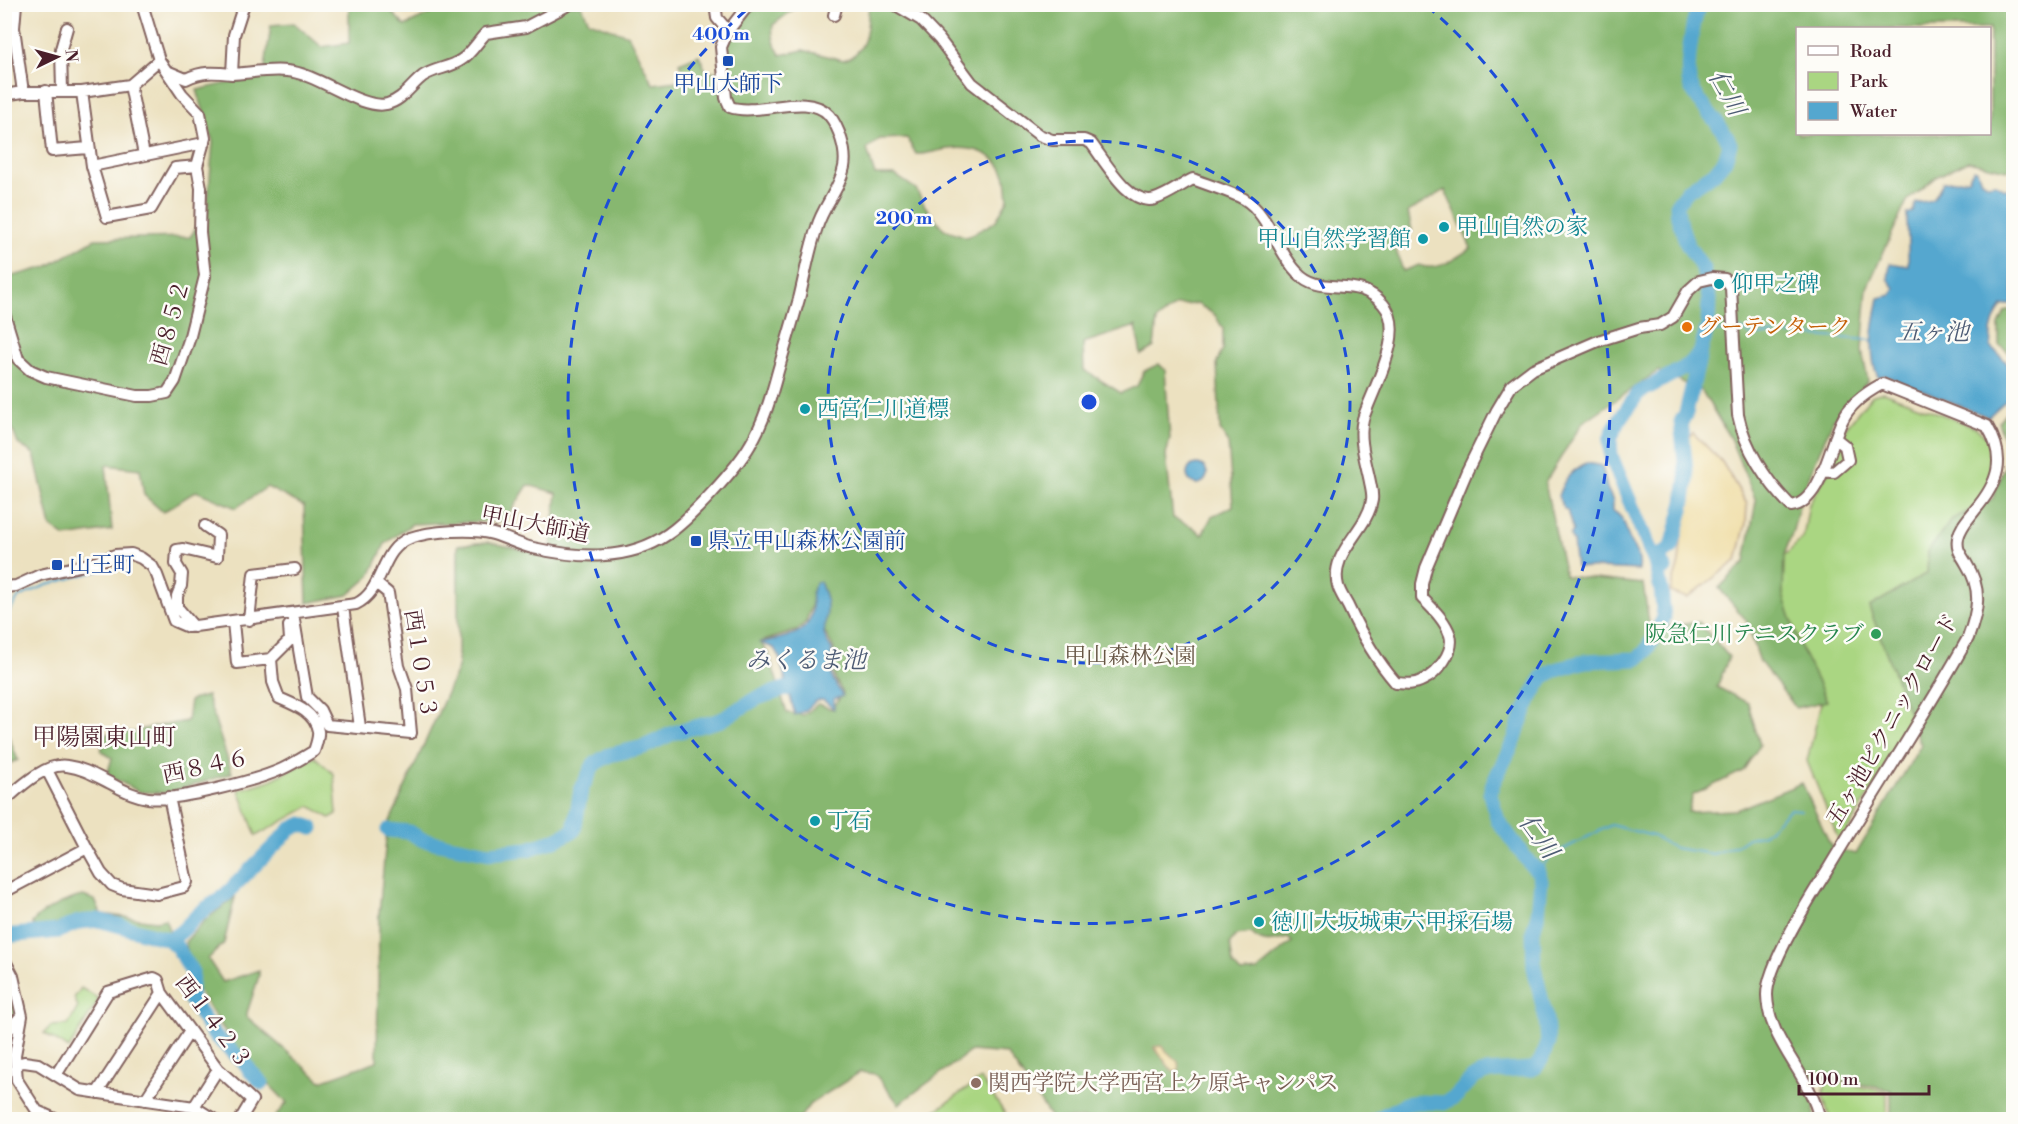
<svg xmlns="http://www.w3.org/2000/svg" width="2018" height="1124" viewBox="0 0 2018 1124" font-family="'Libre Bodoni','Noto Serif JP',serif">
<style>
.green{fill:#aad682;stroke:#7a7a56;stroke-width:1.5}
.forest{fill:#87b770;stroke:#686b4e;stroke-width:1.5;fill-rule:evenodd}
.sand{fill:#eeda9e;stroke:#9c7c64;stroke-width:1.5}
.water{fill:#54a7cf;stroke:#4f637d;stroke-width:1.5}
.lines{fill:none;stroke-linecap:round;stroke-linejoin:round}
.stream{stroke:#54a7cf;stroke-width:2}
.river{stroke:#54a7cf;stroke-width:15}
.minor-casing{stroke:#83635f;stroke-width:14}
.minor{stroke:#fff;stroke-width:10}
.ring{fill:none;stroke:#1d4ed8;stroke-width:3;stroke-dasharray:10 8}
.transit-dot{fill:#1a4fb4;stroke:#fdfcf7;stroke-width:2}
.culture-dot{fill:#0f9aa8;stroke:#fdfcf7;stroke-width:2}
.food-dot{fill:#e8710a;stroke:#fdfcf7;stroke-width:2}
.leisure-dot{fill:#2e9e5b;stroke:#fdfcf7;stroke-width:2}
.education-dot{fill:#8d6e63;stroke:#fdfcf7;stroke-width:2}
.labels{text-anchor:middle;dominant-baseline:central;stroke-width:5;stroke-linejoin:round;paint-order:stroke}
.transit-label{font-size:22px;fill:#164399;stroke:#fdfcf7;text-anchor:start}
.culture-label{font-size:22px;fill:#0d838f;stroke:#fdfcf7;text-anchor:start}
.street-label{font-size:22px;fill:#4a1f2b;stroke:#fdfcf7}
.food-label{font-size:22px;fill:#c56008;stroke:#fdfcf7;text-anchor:start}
.leisure-label{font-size:22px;fill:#27864d;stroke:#fdfcf7;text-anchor:end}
.park-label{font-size:22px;fill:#675645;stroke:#fdfcf7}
.education-label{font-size:22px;fill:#785e54;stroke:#fdfcf7;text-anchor:start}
.water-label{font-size:24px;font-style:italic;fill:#4e5c75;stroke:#fdfcf7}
.neighbourhood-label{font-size:24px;fill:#4a1f2b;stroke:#fdfcf7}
.centre{fill:#1d4ed8;stroke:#fdfcf7;stroke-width:3}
.ring-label{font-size:18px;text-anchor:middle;font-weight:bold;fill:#1d4ed8;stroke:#fdfcf7;stroke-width:5;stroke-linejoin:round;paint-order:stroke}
</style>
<rect width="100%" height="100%" fill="#fdfcf7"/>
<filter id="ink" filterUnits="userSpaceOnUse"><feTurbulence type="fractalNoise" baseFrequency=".0167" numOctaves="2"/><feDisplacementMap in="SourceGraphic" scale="12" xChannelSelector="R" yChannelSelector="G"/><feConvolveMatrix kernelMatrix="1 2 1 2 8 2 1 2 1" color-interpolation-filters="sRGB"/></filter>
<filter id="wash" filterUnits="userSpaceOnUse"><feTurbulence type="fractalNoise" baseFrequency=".008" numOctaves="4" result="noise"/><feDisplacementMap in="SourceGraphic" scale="24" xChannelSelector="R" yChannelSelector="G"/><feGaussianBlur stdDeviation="1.35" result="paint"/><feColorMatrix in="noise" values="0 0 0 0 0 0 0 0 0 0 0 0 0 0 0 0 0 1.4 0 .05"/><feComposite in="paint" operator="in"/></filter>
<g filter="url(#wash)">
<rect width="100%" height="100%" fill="#ece1c0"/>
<!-- green -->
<path class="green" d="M1883 392 1975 427 1988 439 1993 464 1953 655 1840 843 1807 761 1822 699 1778 595 1780 560 1803 538 1809 504 1827 474 1847 426 1871 396Z
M315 757 334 774 337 814 330 818 310 806 256 836 239 790 271 780Z
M81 988 99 999 69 1049 44 1033 51 1026 68 1025 78 1007 74 998Z
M981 1079 1009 1119H923Z
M1826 1080 1887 1092V1115L1873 1119H1830L1823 1097Z"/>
<!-- forest -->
<path class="forest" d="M869 4 2013 5V168L2006 170 1968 161 1938 176 1907 201 1867 288 1862 351 1868 381 1833 420 1803 491 1792 534 1784 555 1783 595 1802 650 1827 701 1796 708 1760 662 1746 620 1719 588 1745 562 1756 501 1730 438 1702 391 1658 371 1582 423 1545 483 1565 576 1643 584 1650 629 1699 622 1729 657 1717 687 1748 703 1760 745 1743 771 1693 795 1688 812 1736 810 1802 783 1832 848 1856 854 1921 745 1869 607 1927 573 1928 551 1952 519 1992 500 2009 455 1998 422 2013 403V1119H1891V1090L1816 1076 1814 1119H1052L1007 1054 971 1051 899 1104 875 1074 860 1072 810 1104 799 1119H750L743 1114 727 1120 273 1119 287 1103 240 1054 197 989 185 942 204 921 235 897 224 943 208 959 223 982 259 970V976L246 1016 321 1081 377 1061 379 914 387 828 458 668V545L488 542 550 556 557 493 528 485 505 521 412 524 385 544 370 576 348 595 307 603 304 506 267 487 236 508 196 491 163 512 144 495 140 469 106 465 112 530 65 537 51 527 34 454 18 444 5 410V278L47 267 95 239 190 237 207 212 213 142 197 90 264 75 271 25 294 23 322 47 349 43V5H385L405 26 448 5H581L589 21 628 35 653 84 686 80 679 63 699 55 706 71 732 73 727 47 730 38 753 5H799L773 25C771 34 775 48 781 55L803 50 843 60C869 54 867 25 869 4ZM1798 28H1990V134H1798ZM907 138 916 154C928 155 937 150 949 149 971 146 996 152 1005 175 1007 182 1007 191 1008 199L995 222 967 237 944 229 925 206 916 189 895 175H875L867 149 880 139ZM1445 190 1471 248C1455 258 1438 273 1419 265L1403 271 1394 244 1412 231 1408 212ZM1198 304 1215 315 1223 329V349L1217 362 1220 430 1228 442 1233 506 1212 516 1202 535 1193 527 1173 518 1166 455 1170 439 1165 370 1159 364 1144 371 1137 386 1121 393 1084 370 1083 343 1136 326 1141 355 1154 347 1157 320 1176 305ZM814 597 823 629 834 649 833 671 836 681 843 693 832 709 818 704 804 715 787 713 769 655 760 642 796 631 806 622ZM1251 933C1263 945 1272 942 1288 938L1292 942 1257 971 1241 973 1233 965 1230 943 1236 935Z
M2013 309H2014L2013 355 1999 345V325L2005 312Z
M207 696 232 773 169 793 140 792 107 775 112 758 101 751 106 734 137 732 143 729 187 721 190 700Z
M4 725 18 760 5 765H4Z
M83 896 95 900 101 914 156 921 165 919 171 935 161 936C147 931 102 915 89 916 69 918 56 928 35 927L32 923C41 911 68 899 83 896Z
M4 965 19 1015H13L5 1009Z"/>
<!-- sand -->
<path class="sand" d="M1693 433 1722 462 1747 504 1746 523 1737 560 1687 598 1670 592 1679 563 1682 533 1689 500 1690 453 1687 439Z
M1161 1046 1178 1062 1179 1071 1173 1072 1154 1047Z"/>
<!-- water -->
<path class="water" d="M1974 169 1977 170 1981 181 1987 184 1995 183 2004 189H2013V304L2002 306C1993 318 1989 331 1991 347 2011 366 2014 366 2013 394L1988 417 1884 375 1878 377C1867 353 1874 323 1879 298L1891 295 1895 288 1888 279 1890 263 1908 266C1909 248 1907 231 1907 214L1913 212 1916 203 1933 200 1943 182 1968 179Z
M1586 463 1602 466 1607 488 1613 501V511C1627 518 1625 531 1631 543 1636 553 1641 557 1639 570L1576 567 1573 542 1570 536 1573 531 1567 510 1564 509 1558 496C1564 479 1570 472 1586 463Z
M1187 474a10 10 0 1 1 20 0a10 10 0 1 1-20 0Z
M817 582H820C823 589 827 598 827 606 828 627 817 629 832 649 829 673 830 677 843 696L834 699V709L823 700 816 701 805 711 795 715 779 656 774 648 760 643C783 637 814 636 812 604 811 594 811 589 817 582Z"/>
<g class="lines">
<!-- stream -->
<path class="stream" d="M1738 329 1746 331 1751 336 1776 334
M1783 334 1871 340
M1706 335 1710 332 1729 330
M4 619 19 597 47 585 105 569
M1538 871 1552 855 1611 825 1653 836 1674 848 1713 854 1738 845 1748 838 1764 834 1790 809 1801 810"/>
<!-- river -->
<path class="river" d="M1665 568 1658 557 1672 547 1684 502 1687 479 1681 422 1686 413 1700 354
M388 830 409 832 423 840 490 853 528 849 558 839 574 830 581 790 594 764 609 755 644 747 673 733 721 720 757 698 788 688
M4 936 58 931 79 922 99 920 168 939 177 947 192 972 190 999 214 1035 246 1064 250 1071 262 1083
M168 939C182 935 190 921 201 912 213 903 226 897 235 885L291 829 302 824 312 828
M1375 1120 1405 1104 1419 1102 1444 1103 1455 1097 1473 1078 1486 1072 1532 1069 1536 1067 1541 1060 1548 1043 1546 1019 1534 967 1533 931 1538 914 1541 881 1538 871 1530 864 1498 821 1490 794 1493 783 1515 739 1519 725 1533 693 1543 677 1553 671 1585 661 1637 659 1646 651 1664 618 1661 589 1655 562 1611 456 1610 440 1615 427 1638 393 1684 368 1700 354 1708 325 1709 298 1703 269 1687 244 1678 217 1677 204 1687 191 1714 173 1725 160 1730 144C1721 122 1701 108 1691 87 1684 71 1693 21 1699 4"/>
</g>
</g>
<g filter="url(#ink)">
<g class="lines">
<defs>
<path id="minor" d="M16 4 14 28 23 92
M715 4 717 18 728 31
M894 4 921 20 939 39 972 83 1039 135 1052 140H1084L1091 143C1105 161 1130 207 1155 199 1168 195 1181 185 1193 179 1210 186 1229 191 1244 199 1268 213 1278 253 1297 272 1322 299 1356 273 1383 304 1408 331 1372 390 1363 419 1358 439 1366 462 1370 482 1371 487 1373 494 1372 500 1368 530 1329 552 1338 586 1340 593 1345 600 1348 606 1361 634 1376 660 1396 683 1406 684 1414 685 1423 680 1437 674 1455 651 1450 635 1445 620 1433 609 1422 598V584L1426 568 1467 471 1497 410 1512 385 1533 369 1598 341 1639 328 1660 325 1673 317 1688 291 1699 281 1712 278 1725 279 1731 288 1738 415C1745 449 1767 482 1791 506 1821 503 1830 445 1842 421 1849 405 1867 392 1882 384L1987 426C2007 459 1998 483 1975 510 1969 518 1960 527 1958 538 1956 550 1961 554 1966 563 1983 590 1978 611 1968 638 1924 717 1874 792 1828 869 1811 896 1767 965 1767 995 1768 1042 1810 1073 1820 1120
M834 15 837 4
M167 71 186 79C202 71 214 72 232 74L234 35 244 4
M232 74C249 73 269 69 287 71 317 73 361 110 387 104 403 100 411 85 423 76 435 68 450 68 461 60 471 54 478 41 486 33L526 27 570 4
M130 85 144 155
M46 91 52 151 88 148
M62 91 61 49 67 28
M82 92 92 166 107 217 151 209 175 168 197 166
M4 95 23 92H82L130 85 159 60
M92 166 204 143
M4 313 18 359 30 370 46 377 137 396H152L167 393 175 381 189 340 205 276 200 232 201 188 197 166 205 138 200 113 182 94 159 60 142 4
M1822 471 1834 472 1848 460 1845 446 1835 438
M4 587 16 586 40 575 97 562 115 555 131 554 141 558 152 566 157 575 174 621 188 627 356 604C385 590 379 550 410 538 430 531 473 528 493 534 507 538 519 545 533 548 578 558 628 562 668 534 690 519 737 468 750 445 764 422 771 397 778 371 785 347 792 323 799 299 805 275 809 250 817 227 823 206 840 189 844 167 847 151 839 127 829 115 808 91 758 117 730 107L726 98 721 47 728 31 749 4
M343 607 360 727
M293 614 307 697 320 710 327 725 411 733 407 689 399 666 388 593 377 584
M249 620 254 574 295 569
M233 622 237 663 271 659 290 640 289 626
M194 627 177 607V596L181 586 182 574 176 564 177 550 183 549 217 557 218 535 205 526
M4 801C19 788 46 762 67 766 83 768 96 776 110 783 122 790 134 796 148 798 174 802 258 780 282 769 293 764 304 757 314 751 316 745 319 737 318 731 315 712 295 705 279 698L273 682 271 659
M87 848 101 873 112 885 122 889 157 894 184 887 187 882 169 797
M4 892 87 848 47 770
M4 959 13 976 22 1016 15 1055 17 1080 37 1111 57 1120
M4 1035 21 1016
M16 1064 24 1062 38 1064 80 1090 194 1107 215 1120
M56 1075 108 992 154 978 158 980 162 993 218 1069 252 1100 240 1120
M97 1093 162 993
M145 1100 190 1031
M194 1107 218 1069"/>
</defs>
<!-- minor casing -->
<use href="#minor" class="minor-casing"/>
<!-- minor -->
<use href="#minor" class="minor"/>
</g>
</g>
<!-- distance rings -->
<g class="ring">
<circle cx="1089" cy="402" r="261"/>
<path d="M1427 6A521 521 0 1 1 751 6"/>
</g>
<!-- markers -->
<g class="transit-dot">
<rect x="722" y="55" width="12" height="12" rx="3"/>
<rect x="690" y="535" width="12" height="12" rx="3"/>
<rect x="51" y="559" width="12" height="12" rx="3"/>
</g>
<g class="culture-dot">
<circle cx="1444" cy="227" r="6"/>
<circle cx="1423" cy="239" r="6"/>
<circle cx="1719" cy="284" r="6"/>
<circle cx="805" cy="409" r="6"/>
<circle cx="815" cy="821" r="6"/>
<circle cx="1259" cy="922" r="6"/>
</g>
<circle class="food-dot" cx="1687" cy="327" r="6"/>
<circle class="leisure-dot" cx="1876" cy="634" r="6"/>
<circle class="education-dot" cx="976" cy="1083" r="6"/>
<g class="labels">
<!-- transit labels -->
<g class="transit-label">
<text x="728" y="84" text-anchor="middle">甲山大師下</text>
<text x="708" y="541">県立甲山森林公園前</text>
<text x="69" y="565">山王町</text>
</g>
<!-- culture labels -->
<g class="culture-label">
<text x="1456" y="227">甲山自然の家</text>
<text x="1411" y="239" text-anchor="end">甲山自然学習館</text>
<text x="1731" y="284">仰甲之碑</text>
<text x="817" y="409">西宮仁川道標</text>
<text x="827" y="821">丁石</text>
<text x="1271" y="922">徳川大坂城東六甲採石場</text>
</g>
<!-- street labels -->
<g class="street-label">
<text transform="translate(171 323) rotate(-74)">西８５２</text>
<text transform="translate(535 525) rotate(11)">甲山大師道</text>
<text transform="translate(420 664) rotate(81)">西１０５３</text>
<text transform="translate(1893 720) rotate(-60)">五ヶ池ピクニックロード</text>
<text transform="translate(206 767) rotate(-12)">西８４６</text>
<text transform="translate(213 1022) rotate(53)">西１４２３</text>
</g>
<!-- food labels -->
<g class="food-label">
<text x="1699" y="327">グーテンターク</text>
</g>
<!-- leisure labels -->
<g class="leisure-label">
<text x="1864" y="634">阪急仁川テニスクラブ</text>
</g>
<!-- park labels -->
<g class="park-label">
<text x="1130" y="656">甲山森林公園</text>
</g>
<!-- education labels -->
<g class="education-label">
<text x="988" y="1083">関西学院大学西宮上ケ原キャンパス</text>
</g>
<!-- water labels -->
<g class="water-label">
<text transform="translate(1726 93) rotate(61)">仁川</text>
<text x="1933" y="333">五ヶ池</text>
<text x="806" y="661">みくるま池</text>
<text transform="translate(1538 837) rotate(54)">仁川</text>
</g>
<!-- neighbourhood labels -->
<g class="neighbourhood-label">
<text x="104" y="738">甲陽園東山町</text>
</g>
</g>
<circle cx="1089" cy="402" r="9" class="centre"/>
<g class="ring-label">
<text x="721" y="40">400 m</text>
<text x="904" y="224">200 m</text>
</g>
<!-- margin -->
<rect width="2018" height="1124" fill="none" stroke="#fdfcf7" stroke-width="24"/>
<!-- legend -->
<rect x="1796" y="27" width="195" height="108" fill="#fdfcf7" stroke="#b5a4a5" stroke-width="1.5"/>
<rect x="1808" y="46" width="30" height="9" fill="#ffffff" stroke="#b5a4a5" stroke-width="1.5"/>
<text x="1850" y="57" font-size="18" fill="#4a1f2b">Road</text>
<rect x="1808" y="72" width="30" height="18" fill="#aad682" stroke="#b5a4a5" stroke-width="1.5"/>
<text x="1850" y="87" font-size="18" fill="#4a1f2b">Park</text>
<rect x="1808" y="102" width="30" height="18" fill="#54a7cf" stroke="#b5a4a5" stroke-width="1.5"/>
<text x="1850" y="117" font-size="18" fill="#4a1f2b">Water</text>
<!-- north arrow -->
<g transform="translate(57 57) rotate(85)" stroke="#fdfcf7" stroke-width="4.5" paint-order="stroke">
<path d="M0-4.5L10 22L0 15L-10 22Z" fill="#4a1f2b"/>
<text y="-9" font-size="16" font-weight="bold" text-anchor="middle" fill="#4a1f2b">N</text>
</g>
<!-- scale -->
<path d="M1799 1085v9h130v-9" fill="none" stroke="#4a1f2b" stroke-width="3"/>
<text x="1808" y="1085" font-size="18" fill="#4a1f2b" stroke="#fdfcf7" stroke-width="4.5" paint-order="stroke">100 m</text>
</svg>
